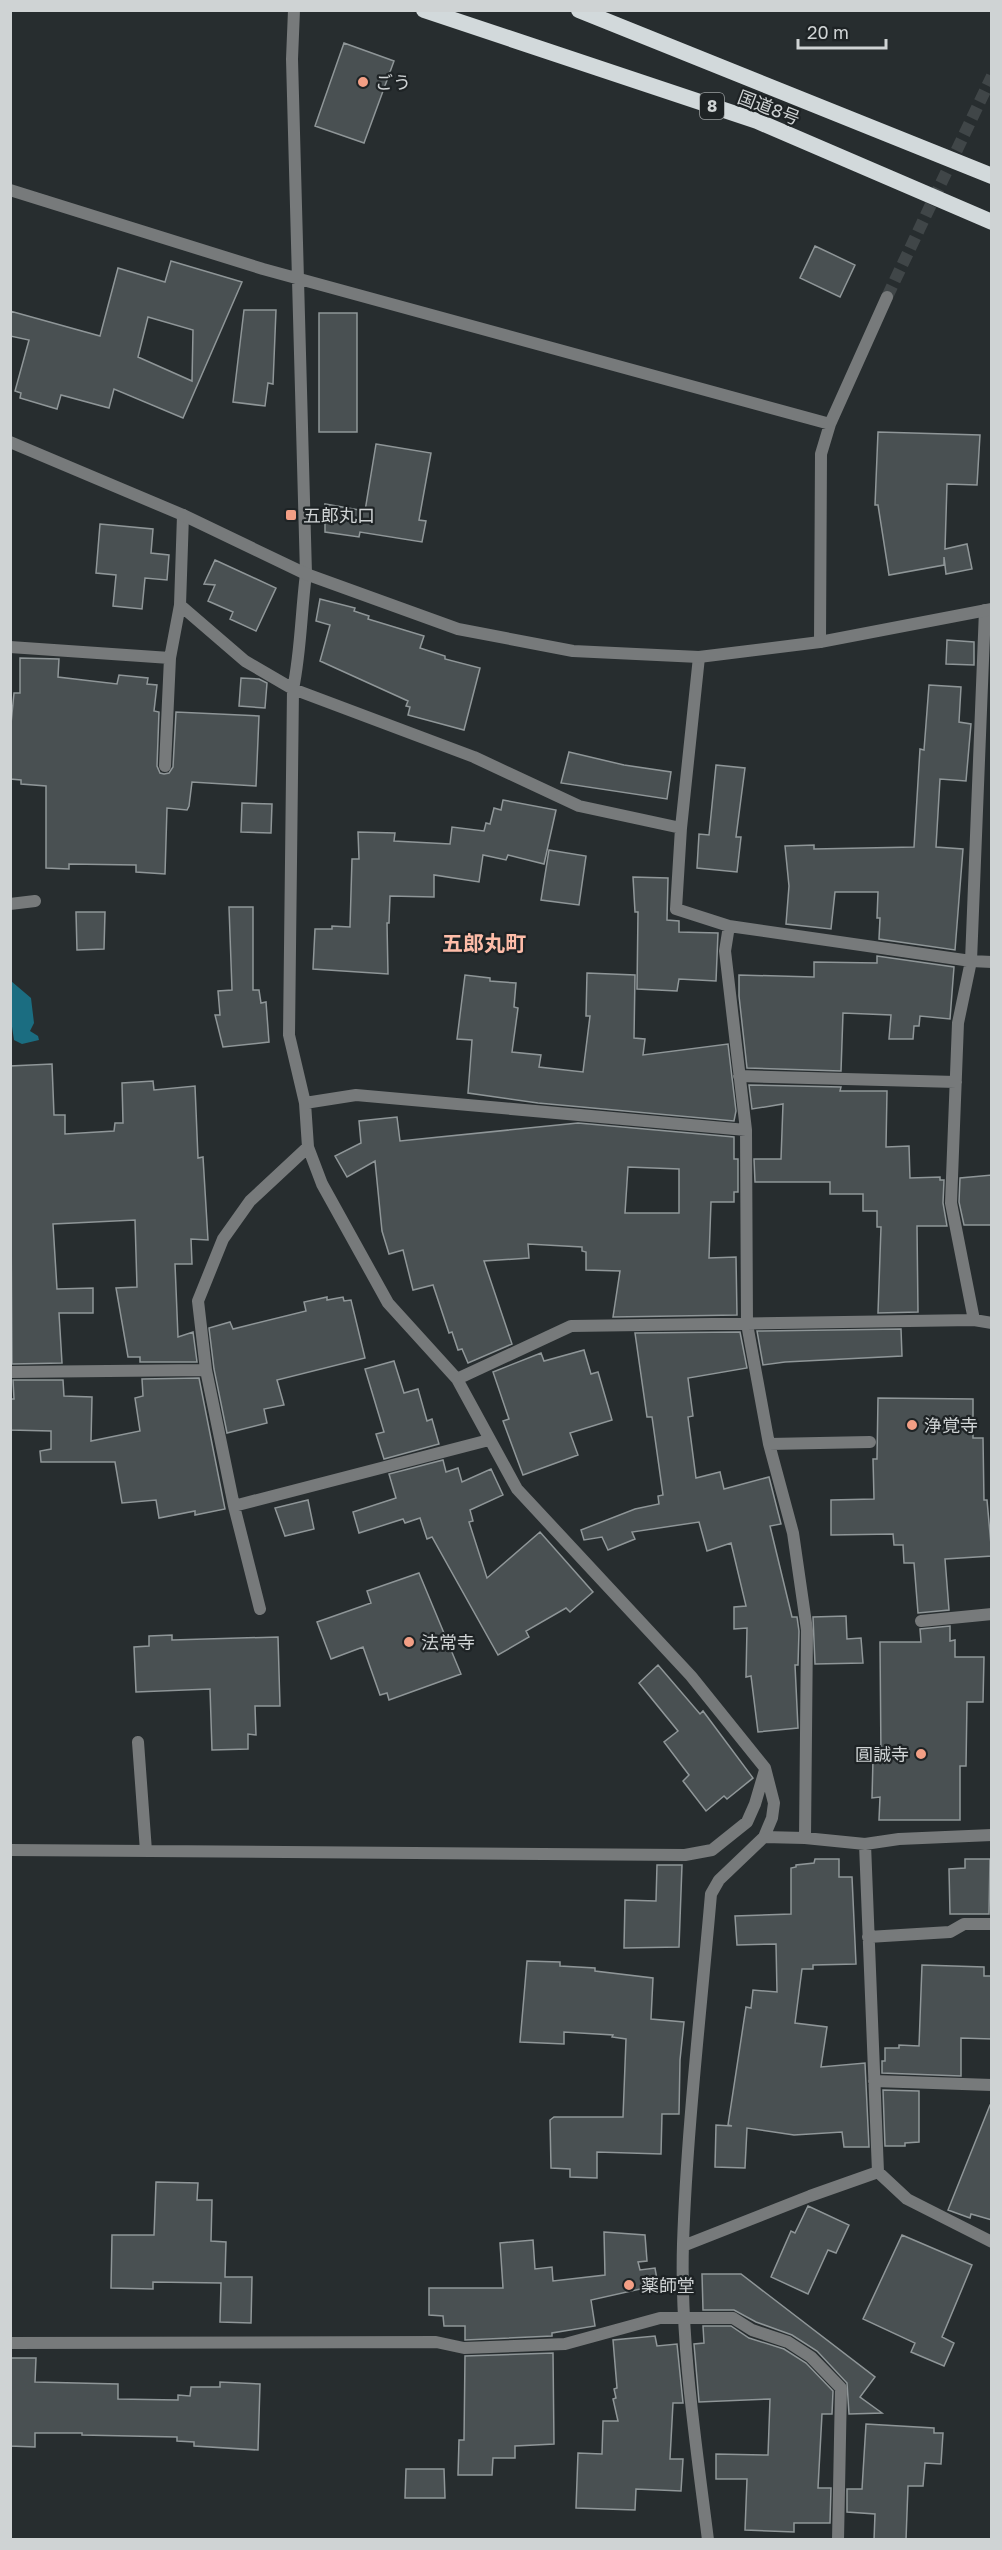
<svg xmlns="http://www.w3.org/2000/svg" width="1002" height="2550" viewBox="0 0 1002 2550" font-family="'Golos Text','Noto Sans JP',sans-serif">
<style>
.water{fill:#1b6d81}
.building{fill:#495052;stroke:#8f9698;stroke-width:1.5;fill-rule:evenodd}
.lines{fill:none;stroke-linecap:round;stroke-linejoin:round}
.minor-tunnel{stroke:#404648;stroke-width:12;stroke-dasharray:12 6;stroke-linecap:butt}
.minor{stroke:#777a7b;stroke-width:12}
.tertiary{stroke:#777a7b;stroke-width:12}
.trunk{stroke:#d2d9db;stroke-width:16}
.poi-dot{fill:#f39f85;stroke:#1e2325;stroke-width:2}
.labels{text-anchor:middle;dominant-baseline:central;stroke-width:4.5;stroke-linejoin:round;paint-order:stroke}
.shield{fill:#1e2325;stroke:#9a9ea0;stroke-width:1.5}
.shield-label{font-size:16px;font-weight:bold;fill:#cfd3d4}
.poi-label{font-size:18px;fill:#cfd3d4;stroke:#1e2325;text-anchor:start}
.street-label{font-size:18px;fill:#cfd3d4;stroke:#1e2325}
.quarter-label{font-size:21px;font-weight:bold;fill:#febda9;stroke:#1e2325}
</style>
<rect width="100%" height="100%" fill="#272d2f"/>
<!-- water -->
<path class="water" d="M11 981 31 998 34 1023 30 1031 38 1036 39 1040 22 1044 14 1040 11 1020Z"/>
<!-- building -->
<path class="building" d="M344 43 394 61 364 143 315 126Z
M815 246 855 265 840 297 800 278Z
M171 261 242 282 183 418 114 389 109 408 61 395 57 409 20 398 21 393 15 391 29 340 10 336V311L100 336 118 268 165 282ZM148 317 193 330 192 381 138 357Z
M244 310H276L273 384 268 383 265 406 233 402Z
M319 313H357V432H319Z
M878 432 980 435 977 485 947 484 945 549 967 544 972 569 946 574 944 557V565L889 575 878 505H875Z
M376 444 431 453 419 520 426 521 422 542 360 532 359 537 325 532V504L365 511Z
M100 524 153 529 151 553 169 555 167 580 145 578 142 609 113 606 116 575 96 573Z
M215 560 276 588 256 631 230 619 233 612 208 601 215 585 204 584Z
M320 599 355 608 354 611 369 616 368 619 424 636 420 648 445 656V659L480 668 464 730 408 715 410 707 406 706 408 701 320 661 330 625 316 621Z
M947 640 974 642V665L946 664Z
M20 658 59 659 58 677 117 684 119 675 148 678 147 684 157 685 154 711 159 712 157 766 160 773 164 774 169 773 173 767 176 712 259 716 256 786 192 782 189 806 187 810 167 808 165 874 136 872V865L69 864V869L46 868V786L21 784V780L10 779V734L14 693H20Z
M241 678 259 679 267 683 265 708 239 706Z
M929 685 961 687 959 722 971 724 966 781 940 779 936 847 963 849 955 950 879 939 880 918H877L878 892H835L831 929 786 924 789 886 785 846 814 845V849L914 847 920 749 924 750Z
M569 752 624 765 671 772 667 799 561 783Z
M716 765 745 768 736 837H741L737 872 697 868 699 834 709 835Z
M503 800 556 810 544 864 508 855 506 860 483 855 479 882 434 875V897L390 896 389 923H387L388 974 313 969 315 929H332V926L350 927 352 859H359L358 832 395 833 394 841 450 844 452 827 484 831 486 823 490 824 494 808 501 810Z
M242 803 272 804 271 833 241 832Z
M549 850 586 856 579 905 541 900Z
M633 877 668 878 667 920 679 921V932L718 933 716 981 679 979 677 991 637 989 638 912H635Z
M229 907H253V990H259L261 1003 266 1002 269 1042 223 1047 215 1015H220L218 991 232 990Z
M76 912H105L104 949 77 950Z
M877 956 954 967 950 1019 920 1016 919 1026H914L913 1039H889L891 1015 843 1013 841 1071 747 1068 739 996V975L814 977V962L877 963Z
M587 973 635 975 634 1038 645 1039 643 1055 728 1044 736 1111 734 1121 538 1103 468 1093 472 1040 457 1039 465 975 490 978V981L516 983 514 1007 518 1008 512 1052 541 1055 539 1067 583 1072 590 1016H586Z
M52 1064 54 1115H65V1134L114 1131 115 1123H123L122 1083 153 1081 154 1090 195 1086 198 1158 203 1157 208 1240 191 1239 192 1264H175L178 1337 193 1332 197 1362H140V1357H128L116 1288 137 1287 135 1220 53 1224 57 1289 93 1288V1313H59L62 1363 12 1364 10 1066Z
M749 1085 841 1087 840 1091H887L886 1147 909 1146 910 1178 940 1177V1180H944L943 1203 947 1226H917L918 1312 878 1313 881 1227H877V1211H863V1194H830V1182H755L754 1159H781L783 1104 752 1109Z
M397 1117 400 1141 578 1123 734 1137V1159H738V1192H734V1202H711L709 1258 736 1257 737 1315 613 1317 620 1271 586 1270V1252L582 1251V1247L528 1244 529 1258 484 1261 512 1344 468 1363 462 1349 458 1350 452 1332 449 1333 433 1285 413 1290 403 1250 389 1254 382 1231 375 1161 347 1177 335 1156 361 1143 359 1121ZM628 1167 679 1169V1213H625Z
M992 1175V1225H964L959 1202 960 1178Z
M327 1297V1300L343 1297 344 1301 351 1300 365 1358 277 1380 284 1405 264 1409 267 1423 227 1433 214 1369 209 1328 230 1322 233 1329 306 1311 304 1302Z
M901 1329 902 1356 785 1362 763 1365 757 1331Z
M740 1332 747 1368 688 1378 693 1416 688 1417 696 1478 720 1472 724 1489 769 1477 781 1524 770 1526 792 1617H797L799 1631 798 1665H795L798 1728 758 1732 751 1676 746 1677 747 1628 734 1629V1607L746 1606 731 1543 707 1551 699 1522 632 1532 635 1539 608 1550 602 1537 584 1540 581 1530 635 1509 659 1504 658 1496 663 1495 652 1417H647L635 1333Z
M584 1350 591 1374 598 1372 612 1420 570 1433 578 1455 523 1475 503 1421 509 1419 493 1372 541 1353 544 1361Z
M394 1361 404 1393 418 1389 427 1421 432 1419 439 1444 384 1459 376 1434 384 1432 365 1369Z
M199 1378 225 1509 195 1515V1511L159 1518 156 1500 122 1503 115 1462H41L40 1451 51 1449V1431L10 1430V1399H14L13 1380H63L64 1396 92 1397 91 1441 140 1431 135 1398 143 1396 142 1379Z
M878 1398 973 1399V1438H983L984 1500H987L992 1556 945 1559 949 1610 918 1613 914 1563H904L903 1545H894L893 1534 831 1535V1500L874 1499 873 1459H877Z
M443 1460 446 1472 458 1468 462 1482 491 1469 503 1495 470 1510 473 1521 469 1522 487 1578 540 1532 593 1592 570 1612 566 1608 526 1631 529 1637 498 1655 432 1537 427 1539 420 1518 405 1523 403 1519 359 1533 353 1512 396 1498 389 1474Z
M308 1500 314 1529 285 1536 275 1508Z
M419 1573 461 1674 389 1700 387 1693 380 1695 363 1647 331 1659 317 1622 371 1603 367 1591Z
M846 1616 847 1639 861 1638 863 1663 815 1664 813 1617Z
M950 1626V1641L955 1640V1657H984L983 1702H967L966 1766H960V1820H879L880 1797 872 1798 873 1759H881L880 1642H921L920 1629Z
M172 1635V1640L278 1637 280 1706H255L256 1735 248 1734V1749L212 1750 210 1689 136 1692 134 1647 149 1646V1636Z
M658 1665 700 1714 703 1711 753 1778 727 1799 724 1796 706 1811 683 1781 689 1775 664 1742 678 1731 639 1683Z
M815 1859H839V1877H852L856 1964 813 1965V1969H802L795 2023 827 2027 821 2067 865 2063 869 2147H844L842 2132 794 2135 747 2128 745 2168 715 2167 716 2125 732 2126 728 2125 746 2007 751 2008 753 1990 777 1992 776 1944 737 1945 735 1916 791 1914V1868L796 1867V1865L814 1863Z
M965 1859H990L989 1914H950L949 1869 965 1868Z
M657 1865H682L679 1947 624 1948 625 1900 656 1901Z
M527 1961 560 1962V1966L595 1968V1971L653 1978 651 2019 684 2022 680 2060 679 2114H662L661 2154 597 2152V2178L570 2177V2169L551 2168 550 2120 554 2117H623L626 2039 612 2037 613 2035 564 2032V2044L520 2042Z
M922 1965 984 1967V1976H992V2039L961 2038V2076L882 2073V2061H885V2048H899V2045L919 2046Z
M883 2090 919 2091V2142L905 2143V2146H885Z
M990 2105H992V2220L971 2214 970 2218 948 2210Z
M156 2182 198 2183 197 2200H212L211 2241 226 2242 225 2277H252L251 2323 220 2322 221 2283 153 2282V2289L111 2288 112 2235H154Z
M808 2206 849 2225 836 2253 828 2250 808 2294 771 2277 791 2231 795 2233Z
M604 2232 645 2235 647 2261 638 2262 640 2270 655 2268 658 2285 591 2300 595 2326 552 2333V2336L465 2340V2326H444L443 2316 429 2315V2288H503L500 2243 533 2240 535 2269 552 2267 553 2281 605 2275Z
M902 2235 972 2265 942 2337 954 2343 944 2366 911 2352 915 2343 863 2319Z
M702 2274H741L875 2377 860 2397 882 2413 849 2414 847 2383 817 2351 792 2335 756 2322 734 2310H703Z
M703 2326H731L749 2338 784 2349 806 2363 833 2391 832 2414H822L818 2488H831L830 2523H794V2532L745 2530 747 2479H716V2454L768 2455 770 2399 699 2402 694 2344 704 2343Z
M655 2336 657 2346 677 2344 683 2403H673L670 2459H683L681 2491 636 2489 635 2510 576 2508 578 2453 602 2454 603 2421H618L613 2399 616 2398 614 2389 617 2388 613 2340Z
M553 2353 554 2444 515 2446V2458H493L492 2475H458L459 2440H464L465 2356Z
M10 2358H36L35 2382 118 2384V2399L178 2400V2395L190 2396 191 2387H220V2382L260 2384 258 2450 194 2446V2442L177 2441V2437L82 2435V2433H35V2447L10 2446Z
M866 2424 934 2428V2433H943L941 2464 925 2463 923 2486H908L906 2540H874L875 2514 847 2512V2489H862Z
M406 2469H444L445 2498H405Z"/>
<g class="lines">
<!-- minor-tunnel -->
<path class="minor-tunnel" d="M887 297 992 76"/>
<!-- minor -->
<path class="minor" d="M294 10 292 59 306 574C301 612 301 651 293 689L289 1035 305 1103 308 1147 322 1184 388 1303 457 1379 517 1489 691 1676 765 1768 774 1803 772 1818 764 1837 719 1880 711 1894C701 2010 687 2127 683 2244 680 2340 696 2444 708 2540
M10 190 263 269 830 424
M180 605 245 661 293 689 474 757 579 806 681 828
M820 642 821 454 830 424 887 297
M10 647 170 658 180 605 183 515
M699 657 681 828 676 909 729 926 971 961 992 962
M165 766 170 658
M10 904 35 901
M729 926 725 951 746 1130 747 1324 769 1444 793 1533 807 1630 805 1838
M739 1076 956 1082
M305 1103 356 1095 746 1130
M308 1147 250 1201 223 1239 198 1301 206 1370 234 1506 489 1440
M974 1320 951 1203 958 1023 971 961 985 610
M10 1372 206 1370
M457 1379 571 1326 974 1320 992 1323
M769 1444 870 1442
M234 1506 260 1609
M921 1621 992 1614
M138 1742 146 1851
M764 1837 805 1838 865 1844 899 1839 992 1835
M865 1844 878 2172 907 2199 992 2242
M10 1850 685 1855 712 1850 747 1822 755 1804 765 1770
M868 1937 950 1932 964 1924H992
M874 2081 992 2085
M683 2246 810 2196 878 2172
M10 2343 436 2342 464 2348 565 2344 660 2318H733L752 2330 788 2342 811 2357 841 2388 838 2540"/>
<!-- tertiary -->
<path class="tertiary" d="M10 442 183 515 306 574 458 629 573 651 699 657 820 642 992 609"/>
<!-- trunk -->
<path class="trunk" d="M424 10 757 121 992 222
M579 10 992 176"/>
</g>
<!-- markers -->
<g class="poi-dot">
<circle cx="363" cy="82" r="6"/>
<rect x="285" y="509" width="12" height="12" rx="3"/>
<circle cx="912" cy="1425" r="6"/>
<circle cx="409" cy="1642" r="6"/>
<circle cx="921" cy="1754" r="6"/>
<circle cx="629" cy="2285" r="6"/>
</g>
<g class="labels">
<!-- shield labels -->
<rect class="shield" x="700" y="93" width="24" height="26" rx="4.5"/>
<g class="shield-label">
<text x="712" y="106">8</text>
</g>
<!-- poi labels -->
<g class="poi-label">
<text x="375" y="82">ごう</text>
<text x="303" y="515">五郎丸口</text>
<text x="924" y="1425">浄覚寺</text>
<text x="421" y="1642">法常寺</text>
<text x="909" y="1754" text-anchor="end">圓誠寺</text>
<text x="641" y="2285">薬師堂</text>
</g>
<!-- street labels -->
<g class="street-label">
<text transform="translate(769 107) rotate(21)">国道8号</text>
</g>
<!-- quarter labels -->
<g class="quarter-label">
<text x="484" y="943">五郎丸町</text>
</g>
</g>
<!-- border -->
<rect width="1002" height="2550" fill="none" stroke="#cfd3d4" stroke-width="24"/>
<!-- scale -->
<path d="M798 39v9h88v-9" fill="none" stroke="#cfd3d4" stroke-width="3"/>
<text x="807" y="39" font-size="18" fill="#cfd3d4" stroke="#1e2325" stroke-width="4.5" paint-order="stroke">20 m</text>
</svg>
